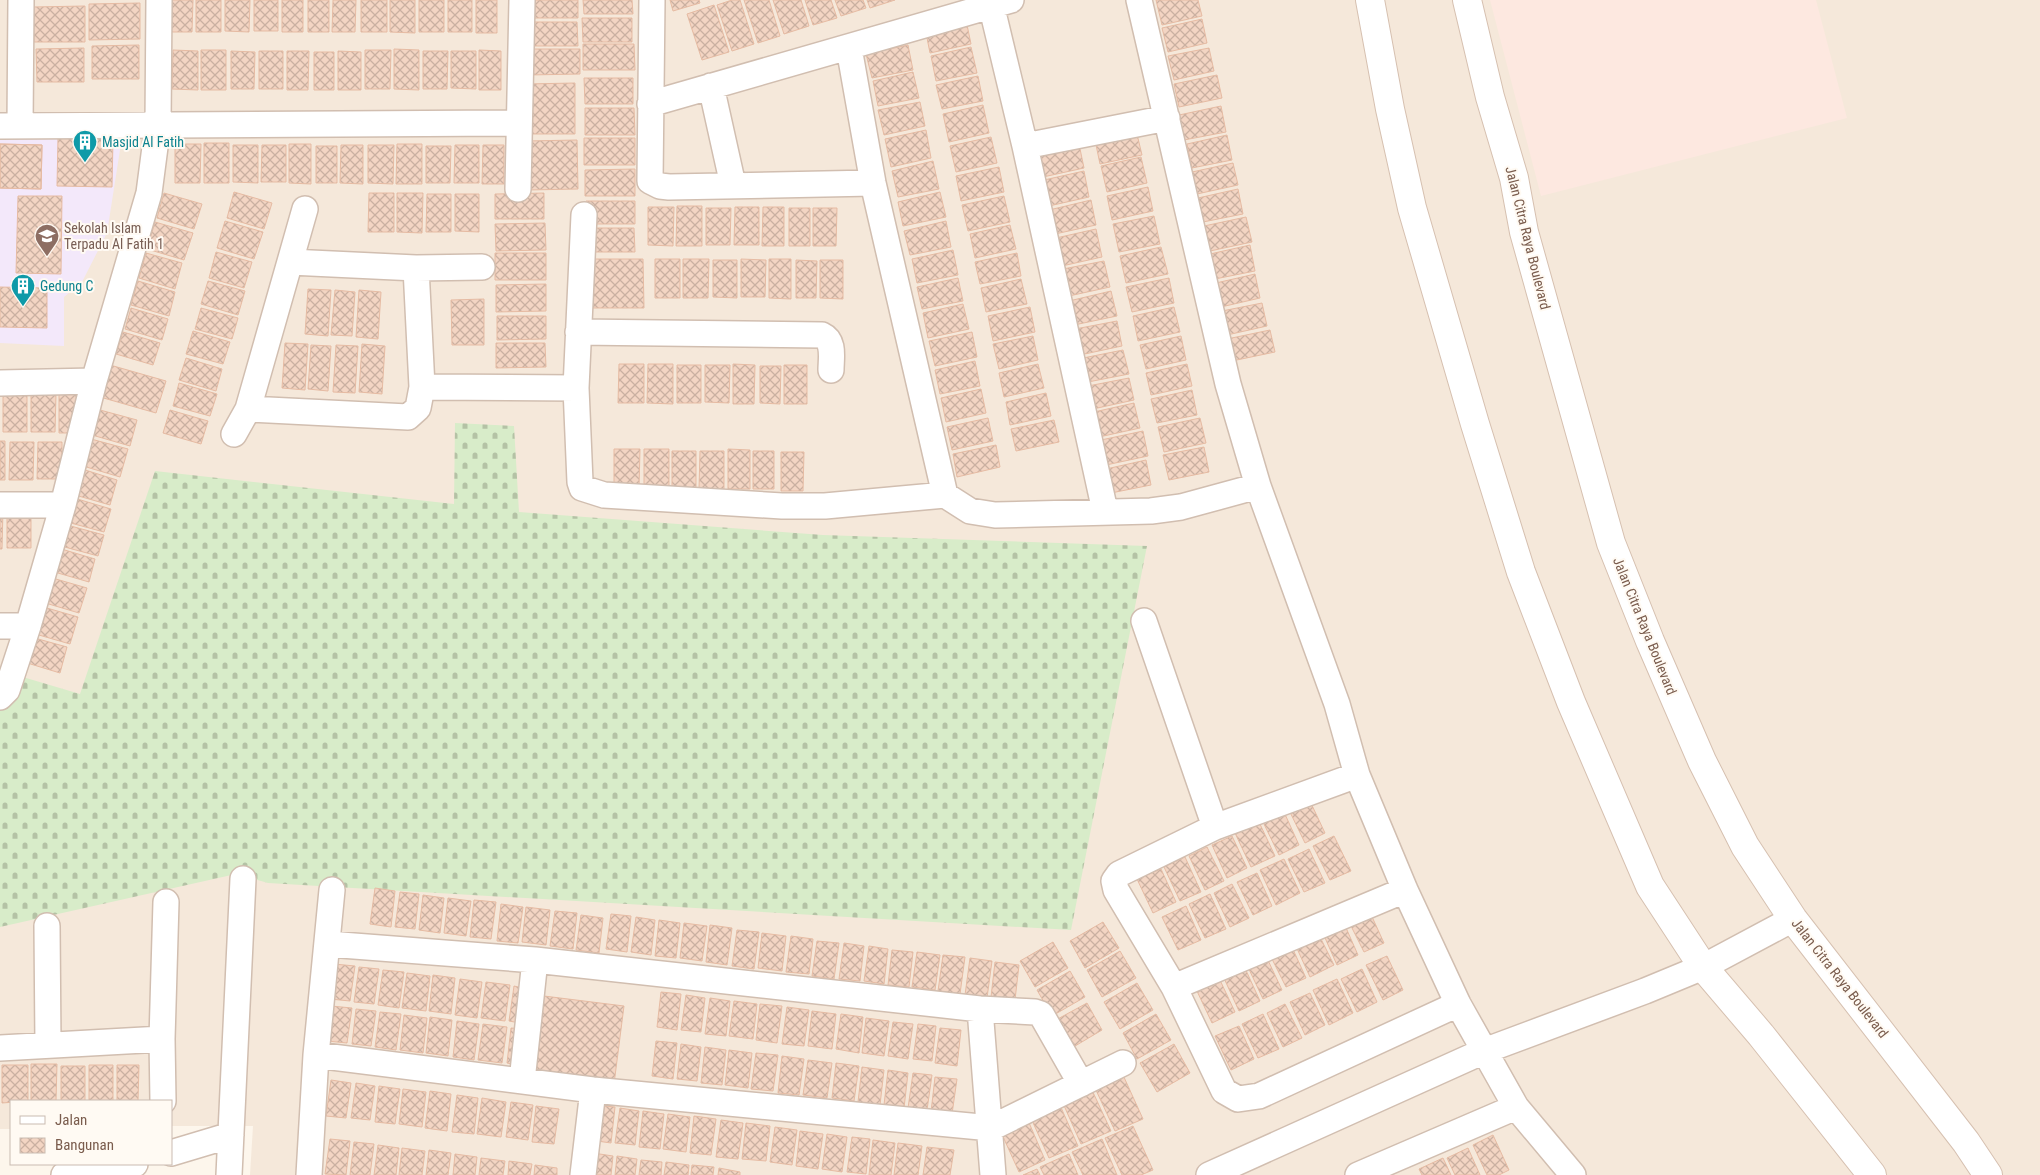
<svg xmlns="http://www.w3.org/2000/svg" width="2040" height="1175" viewBox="0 0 2040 1175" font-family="'Roboto Condensed',sans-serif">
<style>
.residential{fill:#f5e8da}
.commercial{fill:#fde8e0}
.education{fill:#f3e8fa}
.cemetery{fill:url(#cemetery-stones)}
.building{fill:url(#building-cross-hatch);stroke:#e6bba3}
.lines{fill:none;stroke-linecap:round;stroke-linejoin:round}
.minor-casing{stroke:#d1beb0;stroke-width:28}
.secondary-casing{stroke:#d6c0b0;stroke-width:30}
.minor{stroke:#fff;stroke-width:25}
.secondary{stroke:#fff;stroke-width:28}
.labels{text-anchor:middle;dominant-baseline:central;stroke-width:4;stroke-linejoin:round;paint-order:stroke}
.culture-label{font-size:14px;fill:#0d838f;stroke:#fffaf3;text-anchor:start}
.education-label{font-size:14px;fill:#785e54;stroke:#fffaf3;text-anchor:start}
.street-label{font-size:14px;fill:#7a5c4d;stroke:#fffaf3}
</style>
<defs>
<pattern id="cemetery-stones" width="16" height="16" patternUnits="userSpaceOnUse" patternTransform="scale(1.25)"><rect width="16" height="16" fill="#d8ecc9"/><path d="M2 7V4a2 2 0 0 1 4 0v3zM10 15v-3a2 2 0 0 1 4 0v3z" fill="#b4c2a5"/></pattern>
<pattern id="building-cross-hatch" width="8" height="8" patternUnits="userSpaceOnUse" patternTransform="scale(1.25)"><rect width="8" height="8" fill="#f3d5c3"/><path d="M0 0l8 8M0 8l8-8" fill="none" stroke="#cab0a1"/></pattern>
</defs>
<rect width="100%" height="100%" fill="#fdf6ec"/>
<!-- residential -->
<path class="residential" d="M0 0H2040V1175H250L253 1126H171V1101H11V1129H0Z"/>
<!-- commercial -->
<path class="commercial" d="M1490 0H1816L1847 118 1541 196Z"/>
<!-- education -->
<path class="education" d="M0 136 122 137 107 233 82 282 64 297V346L0 343Z"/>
<!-- cemetery -->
<path class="cemetery" d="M455 423 514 426 519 512 823 535 1147 546 1071 930 268 883 236 874 0 927V690L6 672 80 694 155 471 454 504Z"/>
<!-- building -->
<path class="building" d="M167 0H193L192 32H167Z
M196 0H221V32H196Z
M225 0H250L249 32 225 31Z
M254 0H278V31H254Z
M282 0H303V32H282Z
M308 0H329V32H308Z
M333 0H356L355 32H332Z
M361 0H387V32H361Z
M390 0H415V33L390 32Z
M419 0H444V32H419Z
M448 0H472V32H448Z
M476 0H497V33H476Z
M528 0H578V18H528Z
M583 0H632L633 14H584Z
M670 0H699L700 3 673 11Z
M732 0H740L754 44 732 51 717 5Z
M744 0H769L780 36 758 43Z
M773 0H801L809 26 784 34Z
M805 0H831L837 18 813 25Z
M835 0H863L866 8 841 16Z
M867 0H895L870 8Z
M1156 0H1198L1202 16 1162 25Z
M140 3V39L89 40V4Z
M714 5 729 52 702 60 687 14Z
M85 6V42H34L33 7Z
M582 18H632V42H583Z
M1202 19 1207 43 1168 52 1162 28Z
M966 20 971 44 930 53 925 28Z
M528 22H577L578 46H528Z
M583 44H634L635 70H583Z
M139 45V79H92V46Z
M908 45 913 70 872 78 866 54Z
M971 47 977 73 936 81 931 56Z
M84 48V82H37L36 49Z
M1209 48 1214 71 1174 80 1168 56Z
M394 49 419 50V90L394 89Z
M528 49H580V74L528 75Z
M173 50 198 51V90L172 89Z
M201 50H226V90H201Z
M365 50H391L390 89H365Z
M479 50 501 51V90H479Z
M231 51 255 52 254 89H231Z
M259 51H283V89H259Z
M287 51H309L308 90H287Z
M338 51 361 52V90H338Z
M423 51H448L447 89H423Z
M451 51H476V89L451 88Z
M314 52H334V90H314Z
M913 72 919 98 878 106 873 81Z
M1217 75 1222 98 1179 107 1174 84Z
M978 76 983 101 942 109 936 85Z
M584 78H633V104H585Z
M575 83V134H526L525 84Z
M920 102 925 126 884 135 878 110Z
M983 105 989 133 949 142 943 114Z
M1221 106 1226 132 1184 140 1179 115Z
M585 108H634L635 135H585Z
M926 130 931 158 891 167 885 139Z
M1136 130 1142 155 1100 164 1095 140Z
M1227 135 1232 160 1192 168 1187 144Z
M991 137 997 163 956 172 950 146Z
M58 138 113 139 112 187 57 186Z
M584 138H635V165H584Z
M577 140 578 189 527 190 526 141Z
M204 143H229V183H204Z
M0 144 42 145 41 189 0 188Z
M0 144 42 145 41 189 0 188Z
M175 144H201L200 183H175Z
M289 144H311V184L289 183Z
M397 144H422V184H396Z
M1079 144 1084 168 1043 177 1038 153Z
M233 145H258V183L233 182Z
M262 145H286V182H261Z
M341 145H363V184L340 183Z
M368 145H394L393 184 368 183Z
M455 145H479V183H454Z
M483 145H504V184H482Z
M316 146H337V183H316Z
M426 146H451L450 183H426Z
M1141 157 1147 183 1107 192 1101 166Z
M933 161 939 189 898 197 892 171Z
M1233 163 1238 185 1197 194 1192 172Z
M999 167 1004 192 961 201 956 176Z
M635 169V196H585V170Z
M1084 171 1089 197 1049 206 1044 180Z
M1148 187 1153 211 1112 220 1107 196Z
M1238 189 1243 214 1203 222 1198 198Z
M234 192 272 203 264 229 227 218Z
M940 192 946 217 903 226 898 202Z
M164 193 202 204 194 229 157 218Z
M369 193H394V232H368Z
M397 193H423L422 233 397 232Z
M544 193V219H495V194Z
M427 194H451V232H426Z
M455 194H479V232L455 231Z
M18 196H62L61 274 16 273Z
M1004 196 1010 222 968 231 962 205Z
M1091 200 1096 225 1055 234 1049 210Z
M586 201H635V224H586Z
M677 206H702V246H676Z
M648 207H674L673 246 648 245Z
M735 207H759V245H734Z
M763 207H784V246H762Z
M706 208H731L730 245H706Z
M789 208H810V246H789Z
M813 208H837L836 246H813Z
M1154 216 1160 244 1119 252 1113 224Z
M1246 217 1252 242 1210 251 1204 226Z
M225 221 263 232 254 259 217 248Z
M946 221 951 247 910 255 904 231Z
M155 222 193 233 184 260 147 249Z
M545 223 546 250 496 251 495 224Z
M1010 225 1016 249 975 258 970 234Z
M585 228H634L635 252H585Z
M1096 229 1102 257 1062 266 1056 238Z
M1250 245 1255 271 1215 279 1210 254Z
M1161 247 1168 274 1126 283 1120 256Z
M953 250 958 275 917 283 912 259Z
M216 252 252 262 244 288 209 278Z
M146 253 182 263 175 289 139 278Z
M495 253H546V280H495Z
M1017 253 1021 276 980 284 975 262Z
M586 259H643L644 308H586Z
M655 259H680V298H655Z
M683 259H709L708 298H683Z
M741 259 766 260 765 297H741Z
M769 259H791V299L769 298Z
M713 260H737V298L713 297Z
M796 260 817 261 816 298H796Z
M820 260H843V299L820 298Z
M1104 261 1110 287 1069 296 1063 269Z
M1255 274 1260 298 1221 307 1216 283Z
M958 278 963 301 922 309 917 287Z
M1169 278 1174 303 1132 312 1126 287Z
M1021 279 1027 304 986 312 981 288Z
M138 281 175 292 169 316 131 305Z
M208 281 245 291 238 315 201 304Z
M546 284V311L496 312V285Z
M0 287 47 288V328L0 327Z
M308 289 331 290 328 336 305 334Z
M335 290 355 292 352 336 331 335Z
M359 290 381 292 378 339 356 337Z
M1111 291 1117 316 1074 325 1069 301Z
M484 299V345H452L451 300Z
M1262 303 1267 326 1227 335 1222 311Z
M963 304 969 329 928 338 923 313Z
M1030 307 1035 332 993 341 988 316Z
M1174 307 1180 332 1138 341 1133 316Z
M131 308 168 319 162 340 125 329Z
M201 308 238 318 232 339 195 329Z
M497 316H546V339L497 340Z
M1117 321 1122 346 1080 355 1075 329Z
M1270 330 1275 352 1232 361 1227 339Z
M193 331 230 342 223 364 186 354Z
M123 332 160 343 153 365 116 354Z
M972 332 977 357 935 366 929 341Z
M1033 336 1038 360 999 369 993 344Z
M1181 336 1186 360 1146 369 1140 345Z
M285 343 308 344 305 390 282 388Z
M496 343H545L546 367 496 368Z
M362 344 385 346 382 394 359 392Z
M311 345 331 346 328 391 308 389Z
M336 345 358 346 355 393 333 392Z
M1123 350 1129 374 1088 382 1083 358Z
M186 358 222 369 216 391 179 380Z
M975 361 980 386 940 394 935 370Z
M619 364H644V403H618Z
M648 364H673V404L647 403Z
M733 364 755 365 754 404H733Z
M1038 364 1044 388 1004 397 999 373Z
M1187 364 1192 386 1151 395 1146 373Z
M110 365 166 381 156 413 100 397Z
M677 365H701V403H677Z
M705 365H730L729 403 705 402Z
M784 365H807V404H784Z
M760 366H781L780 404 760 403Z
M1129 378 1134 400 1093 409 1088 386Z
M179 383 217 394 210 416 173 406Z
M981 389 986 413 946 422 941 398Z
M1192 390 1197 415 1157 423 1151 399Z
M1046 393 1051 416 1010 425 1006 402Z
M3 394 27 395V432H3Z
M31 394H56L55 432H31Z
M59 394H81V433H59Z
M1134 403 1140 428 1099 437 1094 412Z
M100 410 137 420 130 446 92 435Z
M170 410 208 421 201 444 163 433Z
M988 418 993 441 952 450 947 427Z
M1200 418 1206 443 1164 452 1158 427Z
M1054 420 1059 442 1016 451 1011 429Z
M1143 431 1148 456 1106 465 1101 440Z
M91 439 128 449 120 477 83 466Z
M0 441H5V480H0Z
M10 442H34L33 480H9Z
M38 442H62V479H37Z
M996 445 1000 467 957 477 953 454Z
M1204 447 1209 472 1169 480 1163 455Z
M614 449H640L639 488H614Z
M644 449H669V489H644Z
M728 449 750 450V489H728Z
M672 451H696V489H672Z
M700 451H724V489H699Z
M753 451H774V489H753Z
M781 452H804L803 491H781Z
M1146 460 1151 485 1111 493 1106 469Z
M82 469 117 480 110 505 75 495Z
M74 498 111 509 104 532 67 522Z
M0 509H3L2 549H0Z
M7 510H31V548H7Z
M67 525 104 535 98 556 61 546Z
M58 548 95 559 89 582 51 571Z
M49 577 87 588 79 613 42 602Z
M40 606 78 617 70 644 32 633Z
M31 637 67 647 60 673 24 662Z
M1309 799 1325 833 1305 843 1288 808Z
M1284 812 1299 845 1279 855 1263 822Z
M1259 822 1275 856 1251 867 1235 833Z
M1232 836 1247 868 1227 878 1212 845Z
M1334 836 1351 871 1330 880 1313 846Z
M1207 847 1224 881 1205 890 1189 856Z
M1309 849 1325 883 1304 892 1288 859Z
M1185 857 1201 892 1180 901 1164 867Z
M1284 859 1300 893 1276 905 1260 870Z
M1161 869 1176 902 1153 913 1137 879Z
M1257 873 1272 906 1253 915 1237 882Z
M1232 884 1249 918 1230 927 1214 893Z
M375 888 395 891 391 927 370 924Z
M400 892 419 894 415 929 395 927Z
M1210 894 1226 929 1205 938 1189 904Z
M423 895 444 898 440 933 419 930Z
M448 898 471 901 466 936 444 933Z
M474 900 496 902 491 939 470 937Z
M501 904 523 907 518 943 497 941Z
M1186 906 1201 940 1178 950 1162 917Z
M526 907 550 910 546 945 522 942Z
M1368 908 1384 943 1364 952 1347 918Z
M555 911 577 913 573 949 550 946Z
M611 914 631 916 627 952 606 949Z
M581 915 603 918 599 953 576 950Z
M636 917 655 920 651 955 631 952Z
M659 920 680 923 676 958 655 956Z
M1343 921 1358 955 1337 965 1322 931Z
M1103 922 1119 948 1085 968 1070 941Z
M684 923 707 926 702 961 680 958Z
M710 925 732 928 727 965 706 962Z
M737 930 759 932 754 969 732 966Z
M1317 931 1334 965 1310 977 1294 942Z
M762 933 786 936 782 971 758 968Z
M791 936 813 939 809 974 786 972Z
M817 941 839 943 834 979 812 976Z
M1053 942 1068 968 1035 987 1020 961Z
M844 943 864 946 860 981 839 979Z
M1291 945 1306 978 1286 987 1270 955Z
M869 946 888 949 884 984 864 981Z
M892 950 913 952 909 987 888 985Z
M1120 951 1136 978 1102 997 1087 970Z
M917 952 940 955 935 990 912 987Z
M943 955 965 957 960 994 938 991Z
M1266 956 1282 990 1263 999 1247 965Z
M1387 956 1403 990 1383 1000 1366 965Z
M970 958 992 961 987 998 965 995Z
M995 962 1019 965 1015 1000 991 997Z
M334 964 355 966 350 1001 330 999Z
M1244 966 1260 1001 1239 1011 1223 976Z
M359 967 379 969 374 1004 354 1002Z
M1362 969 1377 1002 1357 1012 1341 979Z
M383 970 404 972 399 1008 378 1005Z
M1070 971 1085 997 1052 1016 1037 990Z
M407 973 430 976 426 1011 402 1008Z
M433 975 455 978 451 1014 429 1011Z
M1219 978 1235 1012 1212 1023 1196 989Z
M460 979 482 982 477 1018 455 1015Z
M1337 979 1353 1013 1329 1025 1313 990Z
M486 982 510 985 505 1021 481 1018Z
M1137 983 1153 1010 1120 1029 1104 1002Z
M514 986 527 989 525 1024 509 1021Z
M661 992 681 994 677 1030 657 1027Z
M1310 993 1325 1025 1305 1035 1290 1002Z
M686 995 705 998 701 1032 681 1030Z
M544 996 624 1006 614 1084 534 1074Z
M710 998 730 1001 726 1036 705 1034Z
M734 1001 757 1004 753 1039 729 1036Z
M1087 1003 1102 1030 1070 1049 1054 1021Z
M760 1004 782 1006 777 1043 756 1040Z
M1285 1004 1302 1038 1283 1047 1267 1013Z
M331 1006 352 1008 347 1043 327 1041Z
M787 1007 809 1010 804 1046 782 1044Z
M356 1009 376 1011 371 1046 352 1044Z
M812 1011 836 1014 832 1049 808 1046Z
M380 1012 401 1014 396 1050 375 1047Z
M841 1014 863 1017 859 1053 836 1049Z
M1156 1014 1171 1040 1137 1059 1123 1033Z
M1263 1014 1279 1049 1258 1058 1242 1024Z
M404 1015 427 1018 423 1053 400 1050Z
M430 1017 452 1020 448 1056 426 1053Z
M866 1018 889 1021 884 1056 862 1053Z
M457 1021 479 1024 474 1060 453 1057Z
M893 1022 913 1024 908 1059 888 1056Z
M483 1024 507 1027 502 1063 478 1060Z
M918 1024 936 1026 932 1061 913 1059Z
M1239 1026 1254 1059 1231 1070 1215 1036Z
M511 1028 525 1029 521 1066 507 1063Z
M940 1028 961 1030 957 1066 935 1063Z
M656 1041 677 1043 673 1079 652 1076Z
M681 1044 701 1047 697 1081 677 1079Z
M1174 1044 1190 1073 1157 1092 1140 1063Z
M705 1047 726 1050 722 1085 701 1083Z
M729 1050 752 1053 748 1088 725 1085Z
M756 1053 778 1055 773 1091 751 1089Z
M782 1056 804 1059 799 1095 778 1093Z
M808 1060 832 1063 827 1098 803 1095Z
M836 1063 859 1066 854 1101 832 1098Z
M31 1064H57L56 1101H31Z
M2 1065H28V1101L2 1103Z
M89 1065H113V1101H89Z
M117 1065H139L138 1101H117Z
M61 1066H85V1101H61Z
M862 1067 884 1070 880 1105 858 1102Z
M888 1070 908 1073 904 1108 884 1105Z
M913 1073 932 1075 927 1110 908 1108Z
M1123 1075 1143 1119 1115 1131 1095 1088Z
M935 1077 957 1079 952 1114 931 1112Z
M331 1080 351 1083 346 1118 326 1116Z
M356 1083 375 1086 370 1120 351 1118Z
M379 1086 400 1089 395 1124 375 1122Z
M1091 1088 1111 1131 1081 1144 1062 1101Z
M403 1089 426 1092 422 1127 399 1124Z
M430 1091 451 1094 447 1131 425 1128Z
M457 1095 478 1098 474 1134 452 1132Z
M482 1098 506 1102 501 1137 477 1134Z
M511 1102 533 1105 528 1140 506 1137Z
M1059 1103 1078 1146 1049 1158 1030 1116Z
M595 1105 615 1107 611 1143 590 1140Z
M536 1106 559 1109 554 1144 532 1142Z
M620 1108 639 1111 635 1145 615 1143Z
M643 1111 664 1114 660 1149 639 1147Z
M668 1114 690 1117 686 1152 663 1149Z
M694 1116 716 1119 711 1155 690 1153Z
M1027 1118 1045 1160 1019 1172 1000 1130Z
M721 1120 743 1123 738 1159 716 1157Z
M746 1123 770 1126 766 1161 742 1159Z
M1133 1126 1153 1170 1141 1175H1122L1105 1138Z
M775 1127 797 1130 792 1165 770 1162Z
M800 1131 823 1134 818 1169 796 1166Z
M827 1134 847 1137 842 1172 822 1169Z
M1493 1135 1509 1170 1499 1175H1487L1473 1145Z
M852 1137 870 1139 866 1174 847 1172Z
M330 1139 350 1141 346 1175 325 1174Z
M1102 1139 1117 1175H1083L1072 1152Z
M873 1140 895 1143 891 1175H869Z
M354 1142 374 1144 370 1175H350Z
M898 1143 922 1146 918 1175H894Z
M378 1145 399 1148 396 1175H374Z
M927 1147 954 1150 950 1175H923Z
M402 1148 425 1151 422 1175H399Z
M1468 1148 1480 1175H1455L1447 1158Z
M429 1150 451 1153 448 1175H426Z
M593 1153 613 1156 611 1175H590Z
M455 1154 477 1157 475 1175H453Z
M1069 1154 1078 1175H1044L1040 1167Z
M617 1156 637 1159 635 1175H615Z
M481 1158 505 1161 503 1175H479Z
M1443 1158 1451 1175H1422L1419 1169Z
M641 1160 662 1162 661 1175H639Z
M509 1161 532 1164 530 1175H508Z
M666 1162 689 1165 688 1175H664Z
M535 1165 557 1168V1175H534Z
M692 1165 714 1167 713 1175H691Z
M719 1168 740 1172V1175H718Z
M1037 1169 1040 1175H1023Z"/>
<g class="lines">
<defs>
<path id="minor" d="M652 0 650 181 660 186 669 187 873 183
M990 0 1025 146 1105 511
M1139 0 1228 384 1258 486 1337 704 1357 775 1405 890 1458 1004 1516 1107 1573 1175
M849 48 873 183 945 495
M711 86 733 185
M650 104 1011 0
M0 126 518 123
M20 126 21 0
M1025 146 1167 118
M518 189 522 0
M584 215 576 388 580 482 582 488 604 495 782 506H825L945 495 970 511 995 515 1151 511 1181 507 1258 486
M290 262 416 268 482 267
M578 332 822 335C835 341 831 358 831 370
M0 383 94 381
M422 387 576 388
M248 409 408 417 418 408 422 387 416 268
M234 434 248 409 305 209
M0 505H63
M1144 621 1215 827
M0 626H28
M0 697 7 690 28 626 63 505 94 381 149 193 158 124 159 0
M1357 775 1215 827 1119 874 1114 881 1116 890 1174 987 1224 1091 1238 1099 1259 1096 1458 1004
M47 926 48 1045
M328 944 535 960 980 1009 1035 1012 1041 1014 1081 1084
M1174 987 1405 890
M980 1009 993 1175
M0 1048 162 1039
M316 1055 593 1090 991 1128 1123 1063
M522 1081 535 960
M163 1101 162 1039 166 902
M171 1153 231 1135
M64 1175 135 1164
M229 1175 243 879
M309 1175 316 1055 332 890
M583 1175 593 1090
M1209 1175 1484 1051 1645 991 1703 967 1793 919
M1358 1175 1516 1107"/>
<path id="secondary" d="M1370 0 1390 109 1412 208 1475 424 1521 572 1571 702 1650 886 1703 967 1761 1035 1872 1175
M1467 0 1490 97 1514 178 1524 232 1611 543 1650 641 1702 761 1745 846 1793 919 1966 1142 1988 1175"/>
</defs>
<!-- minor casing -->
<use href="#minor" class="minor-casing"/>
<!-- secondary casing -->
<use href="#secondary" class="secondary-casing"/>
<!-- minor -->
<use href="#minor" class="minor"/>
<!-- secondary -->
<use href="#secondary" class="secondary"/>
</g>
<!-- icons -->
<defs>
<symbol id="building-pin" viewBox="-11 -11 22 30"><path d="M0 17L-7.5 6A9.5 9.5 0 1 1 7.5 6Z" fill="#0f9aa8" stroke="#fffaf3"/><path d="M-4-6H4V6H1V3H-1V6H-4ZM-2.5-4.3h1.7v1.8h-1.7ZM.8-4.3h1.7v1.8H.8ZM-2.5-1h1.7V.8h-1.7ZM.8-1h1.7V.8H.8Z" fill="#fff"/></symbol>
<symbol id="school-pin" viewBox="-11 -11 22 30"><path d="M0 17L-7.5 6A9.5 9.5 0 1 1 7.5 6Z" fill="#8d6e63" stroke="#fffaf3"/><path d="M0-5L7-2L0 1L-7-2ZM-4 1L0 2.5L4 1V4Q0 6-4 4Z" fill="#fff"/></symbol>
</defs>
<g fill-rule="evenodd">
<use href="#building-pin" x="71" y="128" width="28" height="38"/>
<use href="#school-pin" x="33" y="222" width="28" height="38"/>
<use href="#building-pin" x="9" y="272" width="28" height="38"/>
</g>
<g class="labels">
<!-- culture labels -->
<g class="culture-label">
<text x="102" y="142">Masjid Al Fatih</text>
<text x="40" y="286">Gedung C</text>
</g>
<!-- education labels -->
<g class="education-label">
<text x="64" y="228">Sekolah Islam<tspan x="64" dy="16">Terpadu Al Fatih 1</tspan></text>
</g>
<!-- street labels -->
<g class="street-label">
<text transform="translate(1528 238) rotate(76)">Jalan Citra Raya Boulevard</text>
<text transform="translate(1645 626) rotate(68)">Jalan Citra Raya Boulevard</text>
<text transform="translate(1840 978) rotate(52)">Jalan Citra Raya Boulevard</text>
</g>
</g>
<!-- legend -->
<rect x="10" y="1100" width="162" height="65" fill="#fffaf3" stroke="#cabbb1"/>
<rect x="20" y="1116" width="25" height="8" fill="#ffffff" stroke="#cabbb1"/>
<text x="55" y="1125" font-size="15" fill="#7a5c4d">Jalan</text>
<rect x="20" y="1138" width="25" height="15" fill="url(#building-cross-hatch)" stroke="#cabbb1"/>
<text x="55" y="1150" font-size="15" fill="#7a5c4d">Bangunan</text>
</svg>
